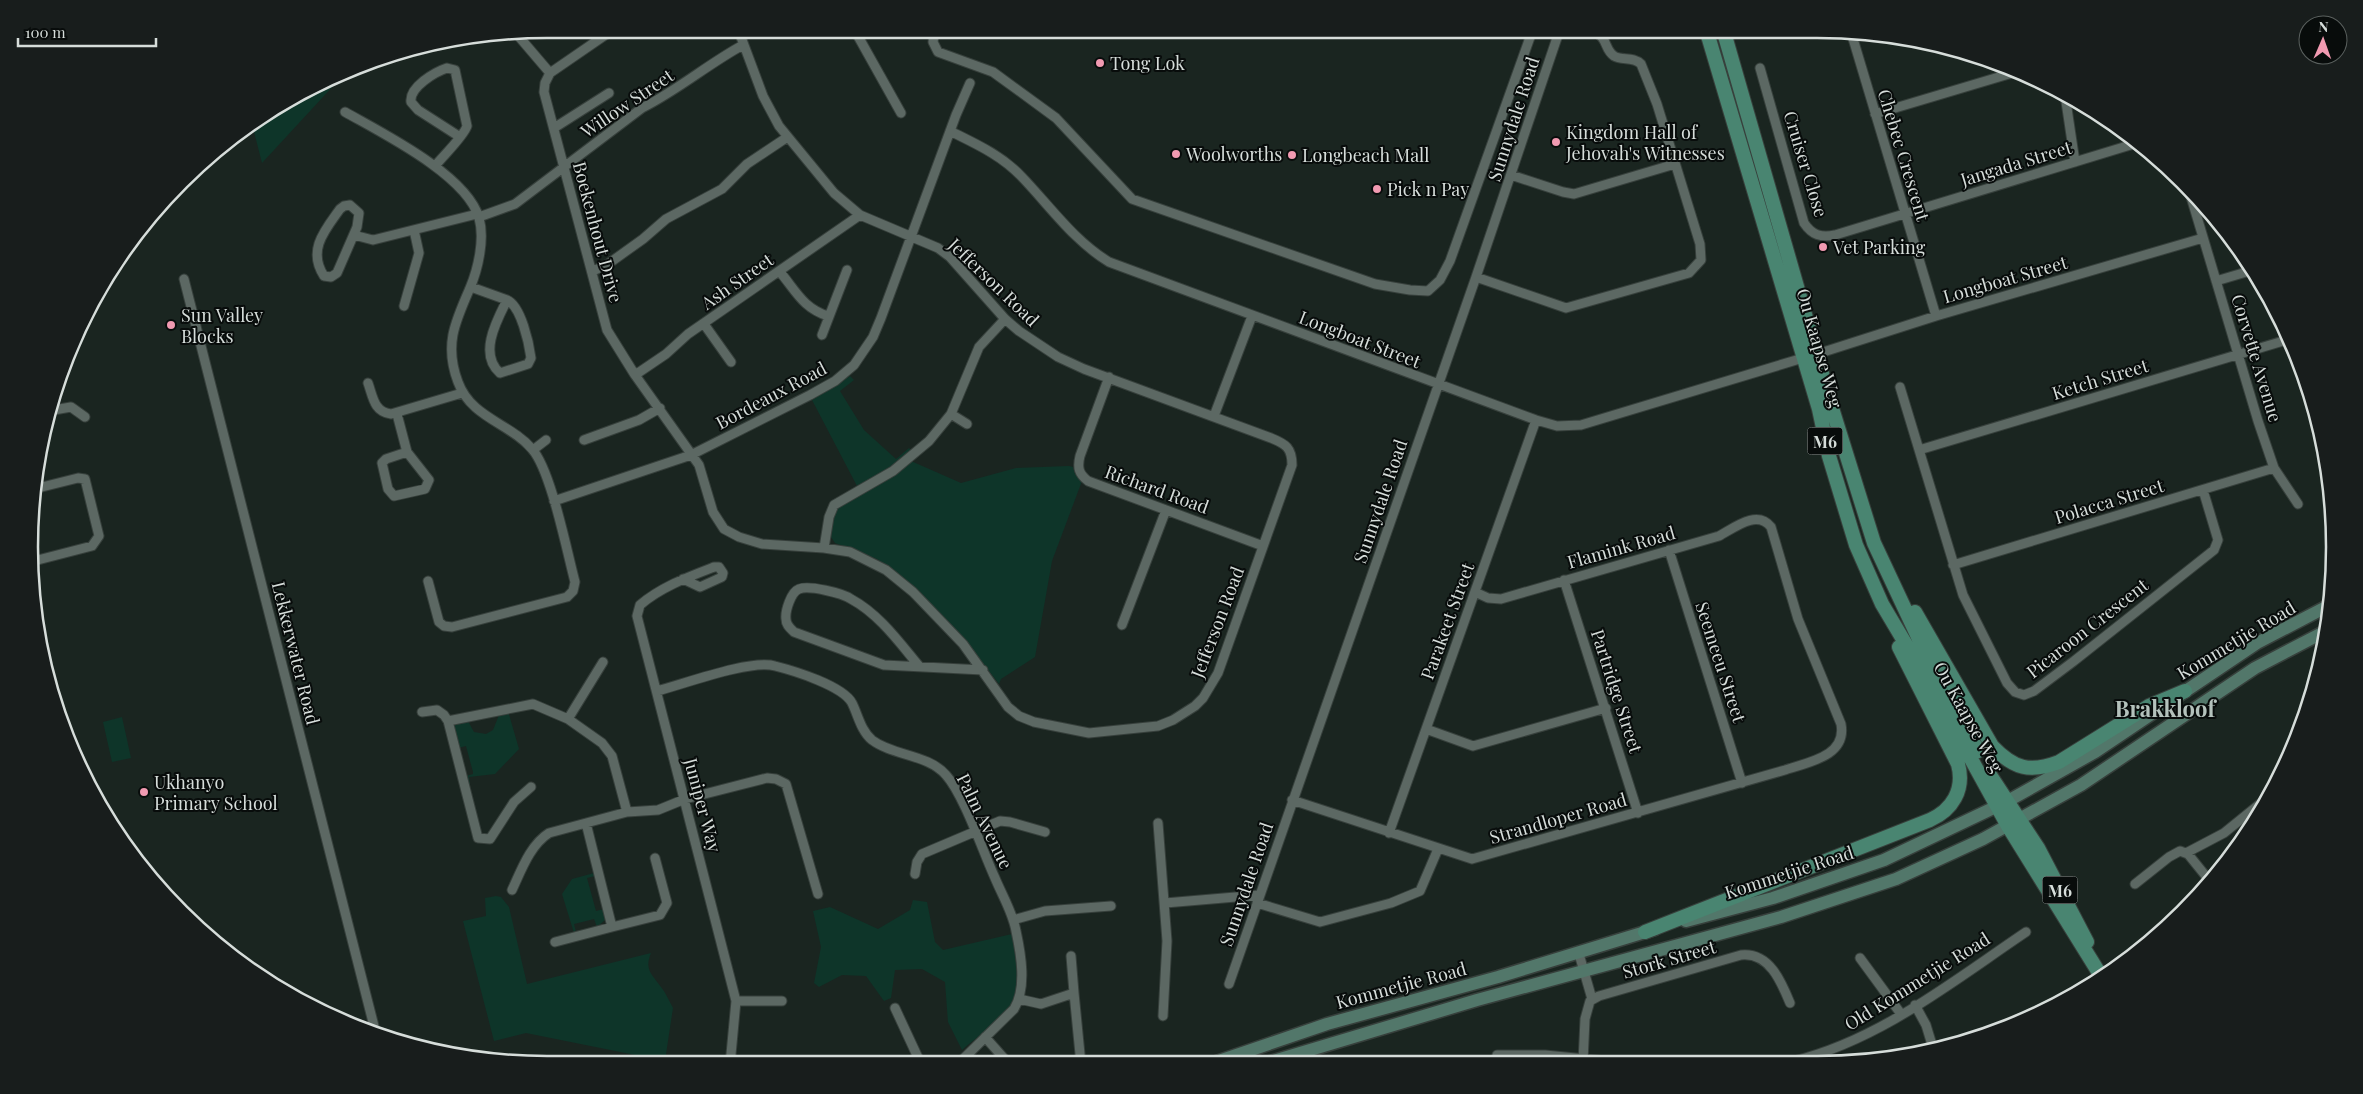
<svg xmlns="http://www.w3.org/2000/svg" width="2363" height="1094" viewBox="0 0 2363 1094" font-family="'Playfair Display',serif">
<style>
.green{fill:#0e3529}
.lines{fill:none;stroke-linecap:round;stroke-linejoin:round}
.street-casing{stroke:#37403c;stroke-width:11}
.secondary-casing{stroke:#37403c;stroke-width:15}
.primary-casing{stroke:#37403c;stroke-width:16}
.street{stroke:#5c6863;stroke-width:9}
.secondary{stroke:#52776a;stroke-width:12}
.primary{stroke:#498571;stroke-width:14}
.poi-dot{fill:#f19ab1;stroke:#080c0b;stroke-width:2}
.labels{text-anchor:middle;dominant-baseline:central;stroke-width:4;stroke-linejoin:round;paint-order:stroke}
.shield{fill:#080c0b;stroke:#989e9c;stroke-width:1}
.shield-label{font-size:16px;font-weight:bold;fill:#d6ddda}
.poi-label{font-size:18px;fill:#d6ddda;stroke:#080c0b;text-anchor:start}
.street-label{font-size:18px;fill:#d6ddda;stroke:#080c0b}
.district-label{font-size:22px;font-weight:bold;fill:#b4c2bc;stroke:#080c0b}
.rim{fill:none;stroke:#d6ddda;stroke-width:2.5}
</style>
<rect width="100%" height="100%" fill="#1a2520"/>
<!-- green -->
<path class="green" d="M376 58 335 84 262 163 252 124 288 98Z
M850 376 854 380 840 391 864 430 896 459 909 448 912 451 883 472 857 486 812 400Z
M911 461 961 483 1016 468 1069 466 1073 467 1075 474 1082 481 1052 561 1035 657 1001 679 999 684 965 640 903 578 877 559 835 543 831 537 832 519 837 507Z
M508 711 519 749 495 774 469 777 470 784 467 785 466 776 473 774V772L466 746 458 748 453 729 455 724 468 721 474 732 486 734 493 730 499 715Z
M122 717 131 758 112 762 103 722Z
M594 873 595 876 587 878 596 911 604 909 605 920 597 927 594 919 574 924 576 932 574 933 562 894 572 879Z
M496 896 501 897 509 907 527 984 651 953C644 970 652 974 661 987 666 993 669 1001 673 1008L665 1061 526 1033 494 1041 463 921 486 916 485 898Z
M913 900 927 902 935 942 943 950 1012 934C1014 949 1019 975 1017 989 1012 1016 981 1033 962 1050L948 1022 945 982 922 969 895 970 891 998 884 1001 866 976 842 975 819 987 814 983 821 947 813 911 830 907 878 929 910 910Z"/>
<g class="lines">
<defs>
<path id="street" d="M614 29 550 73 545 83 544 92 607 330 635 375 699 465 713 512 724 529 739 537 762 544 824 548 850 552 886 570 913 592 963 644 1008 707 1019 716 1034 722 1089 733 1158 726 1173 720 1195 706 1203 698 1218 673 1292 465C1292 448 1286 444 1271 438L1084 369 1058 357 1019 331 1005 319 950 257 938 248 860 215 834 193 779 126 763 96 738 29
M854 29 901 113
M935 29 933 42 938 52 993 72 1056 118 1132 199 1375 284 1410 290 1428 291 1440 280 1450 261 1533 29
M515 32 550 73
M1851 32 1936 316
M1760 68 1804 223C1812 235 1821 238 1835 235L2137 143
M2065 95 2075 162
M345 112C382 133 467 175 479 218 485 239 478 269 470 288 455 322 444 345 458 382 471 418 510 423 532 449 551 470 567 552 575 582L573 591 567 597 452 627 444 626 439 622 428 581
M1875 114 2019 71
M554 128 609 93
M950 131C976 144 1001 155 1021 176 1050 206 1073 240 1109 262L1536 420 1557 426 1581 425 1803 358
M435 166C443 156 464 136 467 126L455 70 447 68C435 72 409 87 411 102L418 110 460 137
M1511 175 1563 192 1574 194 1675 164
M2188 187 2258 421 2274 468 2298 504
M350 205 359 213 357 227 337 273 331 277 324 276C307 250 325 230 340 209L344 206Z
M479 217 515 204 642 108C678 90 708 64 743 45
M354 235 373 240 477 214
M593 271 608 264 643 239 666 219 722 189 747 164 786 138
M780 272C796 291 803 308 828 316
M1476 277 1566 308 1689 273 1701 260 1700 244 1657 104 1641 64C1633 56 1622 61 1614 56 1603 48 1610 39 1591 29
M184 279 376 1034
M2216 281 2253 270
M471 287 507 300C521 306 529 343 531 358L528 364 500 373C478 354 497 320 507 300
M404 306 419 253 414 230
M704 324 731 362
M822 335 847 270
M1817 354 1936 316 2203 238
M635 375 666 354 688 334 860 215
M1109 377 1080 456C1077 468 1079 474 1088 481L1263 546
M368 383C373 397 374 412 391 414L462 393
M1900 387 1963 595 2007 683 2015 692 2024 695 2034 691 2074 661 2214 550 2218 540 2203 490
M48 411 71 407 85 417
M397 414 407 452 429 480 425 489 394 496 388 489 382 463 386 459 407 452
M951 414 967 424
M1214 416 1252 316
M584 440 639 420 660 408
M533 450 546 440
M1919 450 2290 339
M554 501 691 455 810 395 835 381 854 365 873 337 881 318 956 115 970 83
M824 548 829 517 834 505 893 471 929 441 951 414 979 347 1005 319
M1669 550 1742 783
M30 562 92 546 99 536 85 479 78 478 34 489
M1953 565 2274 468
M683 579 700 587 722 577 723 573 719 567H714C688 577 661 587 640 605L637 616 736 1001 730 1065
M1564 580 1638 813
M1122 625 1166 510
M919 666C899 642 879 614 851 599 842 593 809 585 799 589 791 592 785 611 786 619 786 625 790 628 794 632L884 665 983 670
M657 691C684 684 751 659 775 666 795 671 843 686 852 703 858 715 861 731 872 740 893 756 928 754 946 775 964 795 983 852 995 878 1002 895 1013 913 1016 931 1021 954 1027 988 1014 1009L958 1064
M422 712 437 710 444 715 448 721
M568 719 603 662
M1426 729 1473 746 1606 708
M531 787 514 802 490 839 478 838 448 721 533 704 568 719 602 743 612 756 627 812
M1292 800 1472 859 1785 770C1809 762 1847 756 1841 724L1798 619 1771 527C1757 509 1734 528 1719 536L1501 599 1488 598 1475 592
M1158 823 1167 941 1163 1016
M1389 833 1536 420
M2186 853 2224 833 2261 803
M915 874 917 862 922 854 1000 821 1010 822 1045 832
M2135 884 2169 857 2180 851 2188 854 2209 880
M512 890C521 871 530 845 549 833L627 812 658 810 685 799 767 778 776 779 786 784 818 894
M1165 903 1259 895
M1257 903 1320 922 1391 903 1420 891 1438 849
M1013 920 1045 911 1111 906
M612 927 660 915 667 903 655 858
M555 942 612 927 586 823
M1579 954 1592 999
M1860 958 1901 1014
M1229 984 1476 277 1560 29
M1074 993 1080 1054
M1019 999 1041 1004 1074 993 1071 956
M736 1001H782
M1915 1005 1926 1025 1933 1048
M895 1008 921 1064
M985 1037 1009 1064
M1497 1055H1545L1616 1062
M1794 1061C1880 1040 1953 981 2026 932
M1583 1062 1585 1019 1590 1001 1599 996 1741 955C1769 952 1781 981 1790 1003"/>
<path id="secondary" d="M1686 921 1773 898 1884 860 2006 802 2095 752 2257 643 2328 606
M1213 1063 1327 1024 1498 977 1655 929
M1267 1063 1477 1000 1781 917 1896 879 1983 839 2081 785 2255 668 2326 631"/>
<path id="primary" d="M1706 29 1819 409 1829 456 1856 545 1882 604 1933 690 2008 826 2101 976
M1723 29 1831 405 1874 543 1926 654 1978 751
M1915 612 1992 746C2014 769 2030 773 2059 762L2149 706 2185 691
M1990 775 2038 848 2087 942
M1645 932 1930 820C1952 810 1965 790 1958 764L1899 647"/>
</defs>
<!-- street casing -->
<use href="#street" class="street-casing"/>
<!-- secondary casing -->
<use href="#secondary" class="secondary-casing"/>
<!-- primary casing -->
<use href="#primary" class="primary-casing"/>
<!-- street -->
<use href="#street" class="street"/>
<!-- secondary -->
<use href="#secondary" class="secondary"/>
<!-- primary -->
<use href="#primary" class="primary"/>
</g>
<!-- markers -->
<g class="poi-dot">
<circle cx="1100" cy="63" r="5"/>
<circle cx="1556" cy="142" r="5"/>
<circle cx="1176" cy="154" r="5"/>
<circle cx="1292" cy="155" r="5"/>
<circle cx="1377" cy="189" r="5"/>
<circle cx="1823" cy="247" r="5"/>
<circle cx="171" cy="325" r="5"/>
<circle cx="144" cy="792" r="5"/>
</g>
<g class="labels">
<!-- shield labels -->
<g class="shield">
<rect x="1807.5" y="427.5" width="35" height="27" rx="4"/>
<rect x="2042.5" y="876.5" width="35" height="27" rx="4"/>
</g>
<g class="shield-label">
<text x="1825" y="441">M6</text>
<text x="2060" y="890">M6</text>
</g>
<!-- poi labels -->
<g class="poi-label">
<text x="1110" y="63">Tong Lok</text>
<text x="1566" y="132">Kingdom Hall of<tspan x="1566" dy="21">Jehovah's Witnesses</tspan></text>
<text x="1186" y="154">Woolworths</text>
<text x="1302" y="155">Longbeach Mall</text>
<text x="1387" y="189">Pick n Pay</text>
<text x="1833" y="247">Vet Parking</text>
<text x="181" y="315">Sun Valley<tspan x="181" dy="21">Blocks</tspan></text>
<text x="154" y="782">Ukhanyo<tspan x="154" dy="21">Primary School</tspan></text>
</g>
<!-- street labels -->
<g class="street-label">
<text transform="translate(627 103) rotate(-34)">Willow Street</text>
<text transform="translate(1513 119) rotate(-72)">Sunnydale Road</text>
<text transform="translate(1904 155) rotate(73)">Chebec Crescent</text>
<text transform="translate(2016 163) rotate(-17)">Jangada Street</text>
<text transform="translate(1806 164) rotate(73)">Cruiser Close</text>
<text transform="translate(598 232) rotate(75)">Boekenhout Drive</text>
<text transform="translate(2005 279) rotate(-16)">Longboat Street</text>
<text transform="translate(737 281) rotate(-35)">Ash Street</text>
<text transform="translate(994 282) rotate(44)">Jefferson Road</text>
<text transform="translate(1360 339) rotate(21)">Longboat Street</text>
<text transform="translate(1820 348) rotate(74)">Ou Kaapse Weg</text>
<text transform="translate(2257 358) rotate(73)">Corvette Avenue</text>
<text transform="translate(2100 379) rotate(-17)">Ketch Street</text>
<text transform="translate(771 395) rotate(-28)">Bordeaux Road</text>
<text transform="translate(1157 489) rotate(20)">Richard Road</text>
<text transform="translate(1380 501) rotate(-71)">Sunnydale Road</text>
<text transform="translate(2109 501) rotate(-17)">Polacca Street</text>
<text transform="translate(1621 547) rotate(-16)">Flamink Road</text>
<text transform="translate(1447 621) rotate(-70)">Parakeet Street</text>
<text transform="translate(1217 622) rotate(-69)">Jefferson Road</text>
<text transform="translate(2087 628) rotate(-38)">Picaroon Crescent</text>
<text transform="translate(2236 640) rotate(-31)">Kommetjie Road</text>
<text transform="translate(296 653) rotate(76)">Lekkerwater Road</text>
<text transform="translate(1721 662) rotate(72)">Seemeeu Street</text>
<text transform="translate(1617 691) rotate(72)">Partridge Street</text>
<text transform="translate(1969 717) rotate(61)">Ou Kaapse Weg</text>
<text transform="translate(703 805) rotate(75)">Juniper Way</text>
<text transform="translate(1558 818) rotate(-16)">Strandloper Road</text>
<text transform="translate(985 821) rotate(64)">Palm Avenue</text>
<text transform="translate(1789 872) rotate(-18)">Kommetjie Road</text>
<text transform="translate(1246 884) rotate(-71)">Sunnydale Road</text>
<text transform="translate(1669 959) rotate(-16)">Stork Street</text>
<text transform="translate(1917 981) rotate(-32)">Old Kommetjie Road</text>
<text transform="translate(1401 985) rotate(-15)">Kommetjie Road</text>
</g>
<!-- district labels -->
<g class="district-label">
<text x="2165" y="708">Brakkloof</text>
</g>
</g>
<!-- crop -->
<path d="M0 0H2363V1094H0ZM547 38H1817A509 509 0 0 1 2326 547V547A509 509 0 0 1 1817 1056H547A509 509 0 0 1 38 547V547A509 509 0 0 1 547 38Z" fill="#181d1c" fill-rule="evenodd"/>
<path class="rim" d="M547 38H1817A509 509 0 0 1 2326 547V547A509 509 0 0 1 1817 1056H547A509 509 0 0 1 38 547V547A509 509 0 0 1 547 38Z"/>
<!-- north arrow -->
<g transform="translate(2323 40) rotate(2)"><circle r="24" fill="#080c0b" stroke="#5a605e"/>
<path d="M0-4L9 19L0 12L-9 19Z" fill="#f19ab1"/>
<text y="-8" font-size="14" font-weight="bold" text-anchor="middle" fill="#d6ddda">N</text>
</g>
<!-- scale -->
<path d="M18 38v8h138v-8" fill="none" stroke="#d6ddda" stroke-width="2.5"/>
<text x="25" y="38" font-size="15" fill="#d6ddda" stroke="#080c0b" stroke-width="4" paint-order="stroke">100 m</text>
</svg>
